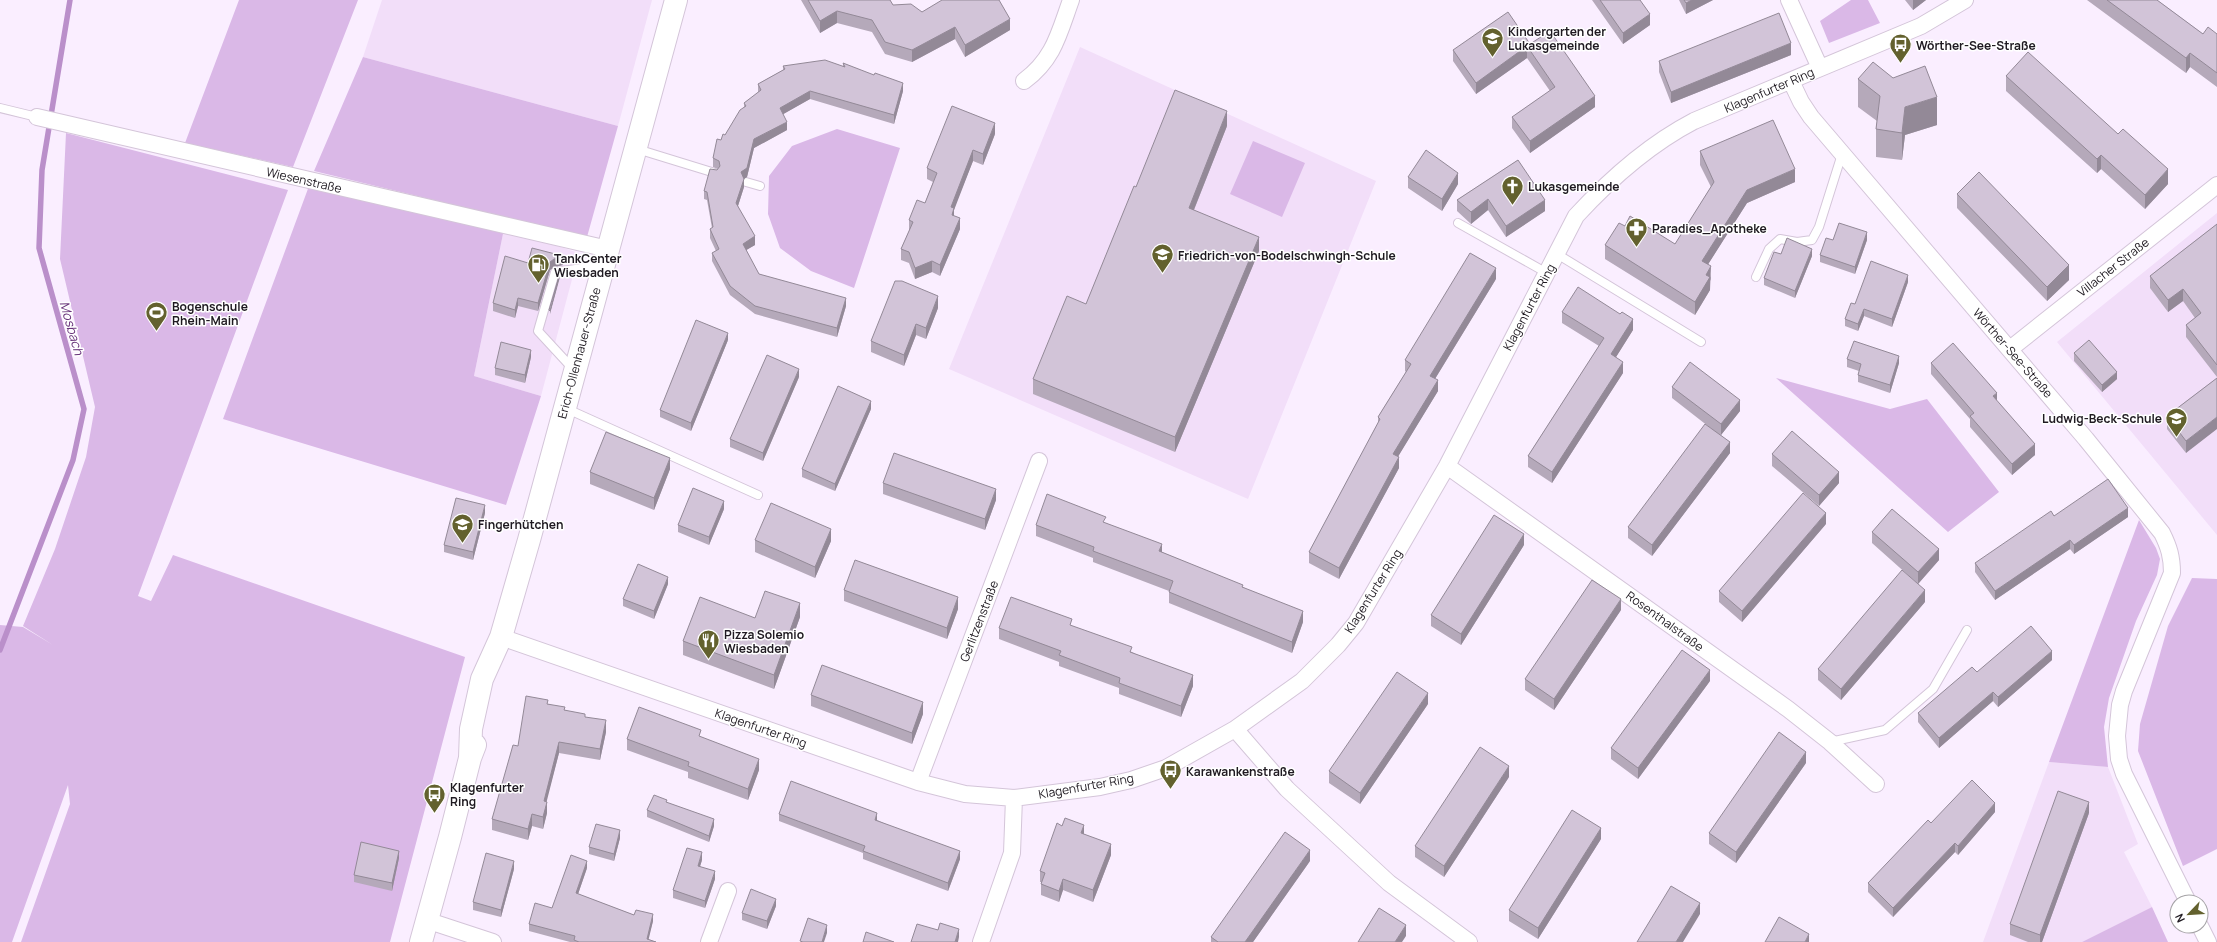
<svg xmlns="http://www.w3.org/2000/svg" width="2217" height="942" viewBox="0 0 2217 942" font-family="Manrope,sans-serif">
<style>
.built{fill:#f2def9}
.green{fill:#dab8e7}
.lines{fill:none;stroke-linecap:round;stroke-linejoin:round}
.stream{stroke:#ba8fca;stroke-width:5.5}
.lane-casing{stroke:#d4c5d9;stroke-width:10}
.street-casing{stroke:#d4c5d9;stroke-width:18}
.secondary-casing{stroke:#d4c5d9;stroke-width:24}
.lane{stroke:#fff;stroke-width:8}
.street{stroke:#fff;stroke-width:16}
.secondary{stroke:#fff;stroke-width:22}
.wall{fill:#b5a9ba}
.shaded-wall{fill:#938997}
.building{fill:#d2c4d8;stroke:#938997}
.labels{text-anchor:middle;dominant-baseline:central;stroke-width:3;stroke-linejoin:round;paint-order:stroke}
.poi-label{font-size:12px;font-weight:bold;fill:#1f1a21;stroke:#fff;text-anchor:start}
.street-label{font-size:12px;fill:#1f1a21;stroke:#fff}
.water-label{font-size:13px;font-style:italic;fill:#69347b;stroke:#fff}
</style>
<rect width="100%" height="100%" fill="#faeeff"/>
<!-- built -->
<path class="built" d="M382 0H652L618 126 363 57Z
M1080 47 1376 181 1248 499 949 369Z
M2217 213V535L2057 342Z
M504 229 579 253 541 396 474 376Z
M2049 762 2108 767 2138 844 2124 852 2152 907 2082 942H1983Z"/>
<!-- green -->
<path class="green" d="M239 0H358L293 167 185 143Z
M1851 0H1868L1880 23 1829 43 1820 21Z
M363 57 618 126 587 237 314 171Z
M837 129 900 148 854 288 811 271 780 248 768 214 769 176 792 146Z
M66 133 288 190 138 596 151 601 173 555 465 657 390 942H21L70 804 68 785 12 942H0V625L23 627 53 645 23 626 55 549 86 457 95 407 60 259Z
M1253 141 1305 163 1282 217 1230 194Z
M309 186 504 229 474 376 541 396 506 505 223 419Z
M1776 378 1890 409 1927 399 1999 492 1948 532Z
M2139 520 2156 548 2160 559 2157 575 2136 621 2109 698 2104 727 2108 767 2049 762Z
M2192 578 2217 579V849L2183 866 2138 751 2140 724 2168 626Z
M2152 907 2168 942H2082Z"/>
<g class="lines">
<!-- stream -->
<path class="stream" d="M0 650 73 460 84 409 39 248 42 170 70 0"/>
<defs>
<path id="lane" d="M0 108 37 117
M637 149 715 173
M746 182 760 186
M1458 223 1547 273
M1557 254 1701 342
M1756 277 1769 249 1780 239 1797 242 1812 240 1819 227 1842 154
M574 370 538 331 555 272 603 265
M565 408 758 495
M1830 742 1885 730 1933 689 1967 630"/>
<path id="street" d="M1789 0 1820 68
M1024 81C1054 59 1059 33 1071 0
M1791 81 1801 102 1811 117 2086 439 2162 533C2169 547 2172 557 2172 573L2124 691 2120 705 2117 736 2119 759 2124 774 2188 902
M37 117 608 249
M2010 349 2217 185
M1447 466 1788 709 1830 742 1876 784
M501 637 918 782 965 794 1014 798 1100 787 1131 780 1166 768 1235 729 1302 681 1338 645 1356 623 1447 466 1576 216C1611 178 1648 145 1694 121L1921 26 1965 0
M1235 729 1287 789 1389 883 1469 942
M918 782 1039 461
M426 920 493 942
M2200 926 2208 942
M709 942 728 891
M981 942 1012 853 1014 798"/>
<path id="secondary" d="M470 758 471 729 482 679 501 637 529 540 676 0
M421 942 450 837 470 758 475 745"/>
</defs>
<!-- lane casing -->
<use href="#lane" class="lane-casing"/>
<!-- street casing -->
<use href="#street" class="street-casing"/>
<!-- secondary casing -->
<use href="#secondary" class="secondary-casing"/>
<!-- lane -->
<use href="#lane" class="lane"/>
<!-- street -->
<use href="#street" class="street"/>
<!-- secondary -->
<use href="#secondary" class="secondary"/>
</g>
<!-- wall -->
<path class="wall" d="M801 0H890L893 5 922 12 1010 30 965 57 955 39 912 62 885 54 872 32 837 23 820 33Z
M1592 0H1640L1650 25 1623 44Z
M1679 0H1713L1686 14Z
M1905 0H1926L1913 10Z
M2087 0H2157L2203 34H2217V87L2190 67 2186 73Z
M1530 44 1595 107 1530 153 1512 128V117L1550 91 1527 58 1476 94 1453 61V50Z
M1791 55 1671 103 1659 72V61Z
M843 63 903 91 894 124 810 99 783 114 787 130 754 148 747 177 744 179V187L738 206 755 245 746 250 759 274 846 306 837 337 755 314 730 295 712 261V253L716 251 710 238V229L712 228 707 200 704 199V191L718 169 713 167V158L721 140 725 135 744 107V103L758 93V84L783 70V66H843Z
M2006 76 2168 184 2145 209 2101 169 2097 173 2006 91Z
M1858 79 1937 125 1905 135 1902 160 1876 157V129L1877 121 1858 107Z
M1227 126 1194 210 1259 251 1175 452 1033 394V379L1086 304 1136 187Z
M995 134 983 165 973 161 954 208V216L960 229 940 276 932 272 915 279 909 263 901 260V249L909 231V220L925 203 933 182 927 179V168Z
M1700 151 1795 182 1747 203 1708 264 1711 279 1710 281V290L1695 315 1605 259V245L1625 226 1675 244 1711 187 1700 165Z
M1518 160 1545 211 1506 237 1488 210 1471 224 1457 211V200Z
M1408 177 1458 184 1442 211 1408 188Z
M1957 194 2069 280 2047 301 1957 208Z
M2217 224V377L2186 337V325L2195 318 2183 301 2168 312 2150 288V276Z
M1833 240H1867L1855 274 1820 262V255Z
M1781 254 1812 256 1795 298 1764 285V278Z
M528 263 563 265 554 267 550 270 538 311 518 306 515 318 493 311V303Z
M1496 279 1435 379 1438 391 1398 456 1399 468 1339 579 1309 563V552L1378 423V417L1406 372 1405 371V360Z
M1908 282 1892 327 1864 316 1858 331 1845 326V319L1855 304Z
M938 308 926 339 916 335 904 366 871 352V341Z
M1562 312 1633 330 1616 357 1623 373 1552 483 1528 467V456L1599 346 1562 323Z
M728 340 691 431 660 417V410Z
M2074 353 2117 379 2102 392 2074 361Z
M531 357 525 383 495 375V368Z
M1847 359 1899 363 1890 393 1858 382V375L1859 371 1847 367Z
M1931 363 2035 455 2012 475 1970 427V419L1931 374Z
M799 377 763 461 730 447V439Z
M2217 378 2186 453 2167 429V416Z
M1672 387 1740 411 1721 435 1730 453 1652 556 1628 538V527L1713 430 1672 398Z
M871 409 835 491 802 477V469Z
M1772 454 1839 483 1819 506 1772 466Z
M670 469 654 510 590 484V472Z
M883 483 996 500 985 530 883 494Z
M724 509 709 545 678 532V525Z
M485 513 473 560 444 552V545Z
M2054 516 2128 517 2074 554 2070 549 1995 600 1975 572V563Z
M1106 523 1162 552 1243 587 1303 622 1292 653 1169 603V591L1093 562V558L1036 536V525Z
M1826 524 1742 622 1719 602V591Z
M1872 532 1939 560 1918 584 1872 543Z
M755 540 831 541 815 578 755 552Z
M1524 545 1461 645 1431 626V615Z
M668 584 654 619 623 606V599Z
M844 590 958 609 947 639 844 601Z
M1925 602 1841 700 1818 680V669Z
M1621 610 1554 710 1525 690V679Z
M800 617 774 689 683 655V641L755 618Z
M1072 626 1132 652 1193 686 1181 717 1119 694V688L1059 666V662L999 639V628Z
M2052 660 1998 707 1993 701 1939 748 1918 722V713L1977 672Z
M1710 681 1638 779 1611 759V748Z
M811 695 923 714 912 744 811 706Z
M548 704 585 717 606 732 600 760 559 753 546 801 547 813 543 829 532 826 528 840 492 830V819L518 746Z
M1428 704 1360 804 1329 783V771Z
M701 737 759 770 748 800 688 778V772L627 750V739Z
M1806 763 1736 863 1709 844V833Z
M1509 777 1444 877 1415 857V846Z
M667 803 714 826 709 842 647 817V810Z
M1995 812 1958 855 1955 852 1893 917 1868 892V883L1931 823Z
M2089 813 2042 942H2028L2010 935V924Z
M779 814 877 820 960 859 948 891 863 859V853L779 821Z
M1084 834 1111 855 1093 902 1063 890 1059 902 1041 895V882H1040V871Z
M620 838 614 861 589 854V847Z
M1601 839 1538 939 1509 921V910Z
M399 858 392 891 354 882V875Z
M702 860 700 866 715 879 705 908 673 898V890Z
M1310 861 1253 942H1211V937Z
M587 868 578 894 634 915 653 921 648 939 656 942H570L529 931V924L552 908Z
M514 869 501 917 473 910V902Z
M776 906 767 929 742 920V913Z"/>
<!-- shaded-wall -->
<path class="shaded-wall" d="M1692 0H1713L1686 14V3Z
M1913 0H1926L1913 10Z
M837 11V23L820 33V21Z
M1650 14V25L1623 44V33Z
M1010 19V30L965 57V45Z
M955 27V39L912 62V50Z
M1791 43V55L1671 103V92Z
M1527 46V58L1476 94V83Z
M2190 53V67L2186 73V58Z
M903 83V91L894 124V115Z
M810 91V99L780 116V108Z
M1595 96V107L1530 153V141Z
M1937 97V125L1905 135 1902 160V133L1905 107Z
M1227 111V126L1189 222V208Z
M787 122V130L754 148 747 177 741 181V172L754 139Z
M995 123V134L983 165V154Z
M973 150V161L951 218V207Z
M2101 155V169L2097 173V159Z
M1795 169V182L1747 203 1702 274V261L1747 190Z
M2168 169V184L2145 209V195Z
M1458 173V184L1442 211V199Z
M744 179V187L736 212V203Z
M1488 199V210L1471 224V212Z
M1545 200V211L1506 237V226Z
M954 208V219L952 215Z
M960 218V229L940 276V265Z
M1867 232V240L1855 274V267Z
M755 236V245L743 252V244Z
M1259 237V251L1175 452V437Z
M1812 249V256L1795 298V291Z
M563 256V265L554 267 550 270 538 311V303L550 262 554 259Z
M932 261V272L915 279V268Z
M2069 265V280L2047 301V287Z
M1711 266 1710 290 1695 315V302L1706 275Z
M1496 268V279L1430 387V376Z
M560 273V277L550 314V311Z
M1908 275V282L1892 327V319Z
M2183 289V301L2168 312V300Z
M938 296V308L926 339V328Z
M518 298V306L515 318V310Z
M846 298V306L837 337V328Z
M1864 309V316L1858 331V324Z
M1633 319V330L1611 365V354Z
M916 324V335L904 366V355Z
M728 333V340L691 431V423Z
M531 350V357L525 383V375Z
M1899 356V363L1890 393V385Z
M1623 362V373L1552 483V472Z
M799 369V377L763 461V453Z
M2117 372V379L2102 392V385Z
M1438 380V391L1393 465V454Z
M1997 393V404L1993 396Z
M1740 400V411L1721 435V424Z
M871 401V409L835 491V484Z
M2217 417V429L2186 453V441Z
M1730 442V453L1652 556V545Z
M2035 444V455L2012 475V464Z
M1399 457V468L1339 579V568Z
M670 458V469L654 510V498Z
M1839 472V483L1819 506V495Z
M996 489V500L985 530V519Z
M724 501V509L709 545V537Z
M485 505V513L473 560V552Z
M2128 508V517L2074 554V545Z
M1826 513V524L1742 622V611Z
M831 529V541L815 578V567Z
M1524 534V545L1461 645V634Z
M2070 540V549L1995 600V591Z
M1162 544V556L1159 551Z
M1939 549V560L1918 584V572Z
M668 577V584L654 619V611Z
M1925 590V602L1841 700V689Z
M958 597V609L947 639V628Z
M1621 599V610L1554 710V699Z
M800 603V617L774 689V675Z
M1303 611V622L1292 653V642Z
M2052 651V660L1998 707V697Z
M1710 670V681L1638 779V768Z
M1193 675V686L1181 717V706Z
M1993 692V701L1939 748V738Z
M1428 693V704L1360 804V793Z
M923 702V714L912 744V733Z
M606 720V732L600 760V749Z
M559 742V753L544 812V801Z
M1806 752V763L1736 863V852Z
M759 759V770L748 800V789Z
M1509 766V777L1444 877V866Z
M547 802V813L543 829V817Z
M2089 802V813L2042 942H2040V935Z
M1995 803V812L1958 855V846Z
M877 813V821L875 820Z
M532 814V826L528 840V829Z
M714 819V826L709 842V836Z
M1084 825V836L1081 833Z
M1601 828V839L1538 939V928Z
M620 830V838L614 861V854Z
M1955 843V852L1893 917V908Z
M1111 844V855L1093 902V890Z
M1310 850V861L1253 942H1245Z
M399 851V858L392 891V883Z
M960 851V859L948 891V883Z
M702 852V860L698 873V866Z
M514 861V869L501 917V910Z
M587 861V868L576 900V893Z
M715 871V879L705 908V901Z
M1063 879V890L1059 902V891Z
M776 899V906L767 929V921Z
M1700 903V914L1683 942H1676Z
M653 914V921L648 942 647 939Z
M827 925V933L824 942H822Z
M1406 925V936L1402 942H1395Z
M959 929V937L958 942H955Z
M1809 934V942H1805Z"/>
<!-- building -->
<path class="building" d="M808 0H890L893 5 911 4 922 12 942 0H999L1010 19 965 45 955 27 912 50 885 42 872 20 837 11 820 21Z
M1600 0H1640L1650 14 1623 33Z
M1684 0H1692L1686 3Z
M2107 0H2157L2203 34 2208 27 2217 34V73L2190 53 2186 58Z
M1508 12 1530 44 1550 31 1595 96 1530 141 1512 117 1555 87 1527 46 1476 83 1453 50Z
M1779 13 1791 43 1671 92 1659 61Z
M2028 52 2118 134 2123 129 2168 169 2145 195 2101 155 2097 159 2006 76Z
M825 60 845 67 843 63 874 75 875 73 903 83 894 115 810 91 780 108 787 122 754 139 747 168 741 172 744 179 736 203 755 236 743 244 759 274 846 298 837 328 755 306 730 286 712 253 719 249 710 229 713 227 707 192 704 191 710 169 717 170 720 166 719 161 713 158 717 139 721 140 723 134 725 135 740 110 746 106 744 103 761 90 758 84 785 69 783 66Z
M1873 62 1893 78 1925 66 1937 97 1905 107 1902 133 1876 129 1880 96 1858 79Z
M1175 90 1227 111 1189 208 1259 237 1175 437 1033 379 1067 296 1086 304 1134 186 1136 187Z
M952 106 995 123 983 154 973 150 951 207 954 208 952 215 960 218 940 265 932 261 915 268 909 252 901 249 913 222 909 220 917 200 925 203 937 173 927 168Z
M1773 120 1795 169 1747 190 1702 261 1711 266 1706 275 1710 277 1695 302 1605 245 1619 223 1625 226 1630 216 1675 244 1714 182 1700 151Z
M1426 150 1458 173 1442 199 1408 177Z
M1518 160 1545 200 1506 226 1488 199 1471 212 1457 200Z
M1979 172 2069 265 2047 287 1957 194Z
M1839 223 1867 232 1855 267 1820 255 1826 238 1833 240Z
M2217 224V365L2186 325 2201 313 2183 289 2168 300 2150 276Z
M1787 238 1812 249 1795 291 1764 278 1774 252 1781 254Z
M532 248 563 256 554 259 550 262 538 303 518 298 515 310 493 303 505 256 528 263Z
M1470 253 1496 268 1430 376 1438 380 1393 454 1399 457 1339 568 1309 552 1380 419 1378 417 1411 364 1405 360Z
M1871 261 1908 275 1892 319 1864 309 1858 324 1845 319 1851 303 1855 304Z
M560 273 550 311 549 310Z
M895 281H902L938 296 926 328 916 324 904 355 871 341Z
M1578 287 1620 314 1622 312 1633 319 1611 354 1623 362 1552 472 1528 456 1604 338 1562 312Z
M696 320 728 333 691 423 660 410Z
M2089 340 2117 372 2102 385 2074 353Z
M1854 341 1899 356 1890 385 1858 375 1861 364 1847 359Z
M501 342 531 350 525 375 495 368Z
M1953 343 1997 393 1993 396 2035 444 2012 464 1970 416 1974 413 1931 363Z
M767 355 799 369 763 453 730 439Z
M1690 362 1740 400 1721 424 1672 387Z
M2217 378V417L2186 441 2167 416Z
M838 386 871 401 835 484 802 469Z
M1705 424 1730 442 1652 545 1628 527Z
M1792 431 1839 472 1819 495 1772 454Z
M606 432 670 458 654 498 590 472Z
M894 453 996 489 985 519 883 483Z
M2108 479 2128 508 2074 545 2070 540 1995 591 1975 563 2051 511 2054 516Z
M693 488 724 501 709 537 678 525Z
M1803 493 1826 513 1742 611 1719 591Z
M1047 494 1106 517 1103 522 1162 544 1159 551 1243 585 1242 587 1303 611 1292 642 1169 592 1173 581 1093 551 1094 547 1036 525Z
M456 498 485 505 473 552 444 545Z
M771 503 831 529 815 567 755 540Z
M1892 509 1939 549 1918 572 1872 532Z
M1494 515 1524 534 1461 634 1431 615Z
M855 560 958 597 947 628 844 590Z
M638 564 668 577 654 611 623 599Z
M1902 570 1925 590 1841 689 1818 669Z
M1592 580 1621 599 1554 699 1525 679Z
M765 591 800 603 774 675 683 641 700 597 755 618Z
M1011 597 1072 619 1070 625 1132 647 1130 652 1193 675 1181 706 1119 683 1120 678 1059 655 1061 651 999 628Z
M2031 626 2052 651 1998 697 1993 692 1939 738 1918 713 1972 667 1977 672Z
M1682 650 1710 670 1638 768 1611 748Z
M822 665 923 702 912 733 811 695Z
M1397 672 1428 693 1360 793 1329 771Z
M526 696 548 700 547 704 565 707 564 710 585 714V717L606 720 600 749 559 742 544 801 547 802 543 817 532 814 528 829 492 819 513 745 518 746Z
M639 707 701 730 699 736 759 759 748 789 688 766 689 762 627 739Z
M1779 732 1806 752 1736 852 1709 833Z
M1480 747 1509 766 1444 866 1415 846Z
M1972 780 1995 803 1958 846 1955 843 1893 908 1868 883 1928 820 1931 823Z
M791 781 877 813 875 820 960 851 948 883 863 851 865 846 779 814Z
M2058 791 2089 802 2040 935 2010 924Z
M654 795 667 800 666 802 714 819 709 836 647 810Z
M1572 810 1601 828 1538 928 1509 910Z
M1065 818 1084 825 1081 833 1111 844 1093 890 1063 879 1059 891 1041 884 1045 873 1040 871 1057 823 1062 826Z
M596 824 620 830 614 854 589 847Z
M1285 832 1310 850 1245 942H1218L1211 937Z
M361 842 399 851 392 883 354 875Z
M687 848 702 852 698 866 715 871 705 901 673 890Z
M486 853 514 861 501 910 473 902Z
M571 855 587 861 576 893 634 915 636 910 653 914 647 939 656 942H579L574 940 575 936 529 924 535 903 552 908Z
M1671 886 1700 903 1676 942H1637Z
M751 889 776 899 767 921 742 913Z
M1379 908 1406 925 1395 942H1358Z
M1779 917 1809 934 1805 942H1765Z
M808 918 827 925 822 942H803L800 941Z
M940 923 959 929 955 942H911L917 924 938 930Z
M866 932 894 942H863Z"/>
<!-- icons -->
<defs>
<symbol id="school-pin" viewBox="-11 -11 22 30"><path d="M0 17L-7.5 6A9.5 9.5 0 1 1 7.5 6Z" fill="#63612e" stroke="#fff"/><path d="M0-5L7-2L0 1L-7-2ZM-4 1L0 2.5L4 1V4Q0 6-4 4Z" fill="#fff"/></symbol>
<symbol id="bus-pin" viewBox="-11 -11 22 30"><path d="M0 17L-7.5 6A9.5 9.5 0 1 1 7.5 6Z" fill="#63612e" stroke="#fff"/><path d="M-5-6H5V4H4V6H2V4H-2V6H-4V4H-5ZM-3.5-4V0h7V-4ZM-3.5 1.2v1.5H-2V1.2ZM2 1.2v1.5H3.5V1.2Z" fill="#fff"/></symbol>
<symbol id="church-pin" viewBox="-11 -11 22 30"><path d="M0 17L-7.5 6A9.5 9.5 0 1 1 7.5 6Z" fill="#63612e" stroke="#fff"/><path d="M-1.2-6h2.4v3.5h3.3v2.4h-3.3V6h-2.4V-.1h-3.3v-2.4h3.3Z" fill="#fff"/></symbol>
<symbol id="pharmacy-pin" viewBox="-11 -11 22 30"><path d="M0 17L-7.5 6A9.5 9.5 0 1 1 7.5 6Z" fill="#63612e" stroke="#fff"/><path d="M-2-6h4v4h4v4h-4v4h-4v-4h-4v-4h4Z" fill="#fff"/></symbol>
<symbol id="fuel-pin" viewBox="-11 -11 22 30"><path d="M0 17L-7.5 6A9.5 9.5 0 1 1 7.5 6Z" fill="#63612e" stroke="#fff"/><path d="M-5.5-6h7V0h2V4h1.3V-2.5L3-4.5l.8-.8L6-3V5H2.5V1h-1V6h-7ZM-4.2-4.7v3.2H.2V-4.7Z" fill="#fff"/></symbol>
<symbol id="stadium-pin" viewBox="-11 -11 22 30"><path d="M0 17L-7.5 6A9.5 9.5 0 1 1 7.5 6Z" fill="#63612e" stroke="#fff"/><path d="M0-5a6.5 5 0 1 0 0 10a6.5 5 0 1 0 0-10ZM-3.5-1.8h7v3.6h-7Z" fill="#fff"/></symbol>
<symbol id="restaurant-pin" viewBox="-11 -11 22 30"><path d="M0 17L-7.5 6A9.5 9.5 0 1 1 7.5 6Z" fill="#63612e" stroke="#fff"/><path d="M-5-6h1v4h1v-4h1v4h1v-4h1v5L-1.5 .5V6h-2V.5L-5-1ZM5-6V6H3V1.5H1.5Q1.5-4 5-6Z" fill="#fff"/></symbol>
</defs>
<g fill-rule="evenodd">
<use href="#school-pin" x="1480" y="26" width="25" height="34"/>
<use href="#bus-pin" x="1888" y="32" width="25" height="34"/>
<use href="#church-pin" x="1500" y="174" width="25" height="34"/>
<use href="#pharmacy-pin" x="1624" y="216" width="25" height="34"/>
<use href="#school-pin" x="1150" y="242" width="25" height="34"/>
<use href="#fuel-pin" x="526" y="252" width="25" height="34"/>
<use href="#stadium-pin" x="144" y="300" width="25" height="34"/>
<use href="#school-pin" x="2164" y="406" width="25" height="34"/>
<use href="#school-pin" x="450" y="512" width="25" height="34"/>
<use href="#restaurant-pin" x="696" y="628" width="25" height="34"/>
<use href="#bus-pin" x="1158" y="758" width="25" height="34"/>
<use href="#bus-pin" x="422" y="782" width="25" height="34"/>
</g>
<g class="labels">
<!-- poi labels -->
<g class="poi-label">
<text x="1508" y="31">Kindergarten der<tspan x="1508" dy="14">Lukasgemeinde</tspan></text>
<text x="1916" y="45">Wörther-See-Straße</text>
<text x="1528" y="186">Lukasgemeinde</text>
<text x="1652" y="228">Paradies_Apotheke</text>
<text x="1178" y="255">Friedrich-von-Bodelschwingh-Schule</text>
<text x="554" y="258">TankCenter<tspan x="554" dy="14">Wiesbaden</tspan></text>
<text x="172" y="306">Bogenschule<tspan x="172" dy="14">Rhein-Main</tspan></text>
<text x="2162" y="418" text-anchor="end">Ludwig-Beck-Schule</text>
<text x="478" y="524">Fingerhütchen</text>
<text x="724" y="634">Pizza Solemio<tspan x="724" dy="14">Wiesbaden</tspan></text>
<text x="1186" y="771">Karawankenstraße</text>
<text x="450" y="787">Klagenfurter<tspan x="450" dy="14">Ring</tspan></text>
</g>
<!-- street labels -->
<g class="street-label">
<text transform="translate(1769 90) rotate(-23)">Klagenfurter Ring</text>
<text transform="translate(304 180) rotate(13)">Wiesenstraße</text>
<text transform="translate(2113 267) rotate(-38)">Villacher Straße</text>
<text transform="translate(1529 307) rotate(-62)">Klagenfurter Ring</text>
<text transform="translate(579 353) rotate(-75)">Erich-Ollenhauer-Straße</text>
<text transform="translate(2013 353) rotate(49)">Wörther-See-Straße</text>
<text transform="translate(1373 591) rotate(-58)">Klagenfurter Ring</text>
<text transform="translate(979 621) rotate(-69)">Gerlitzenstraße</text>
<text transform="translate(1665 621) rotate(36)">Rosenthalstraße</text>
<text transform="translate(761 728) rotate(19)">Klagenfurter Ring</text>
<text transform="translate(1086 786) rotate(-10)">Klagenfurter Ring</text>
</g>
<!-- water labels -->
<g class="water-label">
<text transform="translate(72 328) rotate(74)">Mosbach</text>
</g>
</g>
<!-- north arrow -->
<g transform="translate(2189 914) rotate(245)"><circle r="19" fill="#ffffff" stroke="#a5a3a6"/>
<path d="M0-3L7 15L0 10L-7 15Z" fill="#63612e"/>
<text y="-6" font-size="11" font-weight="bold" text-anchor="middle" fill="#1f1a21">N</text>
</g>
</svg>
